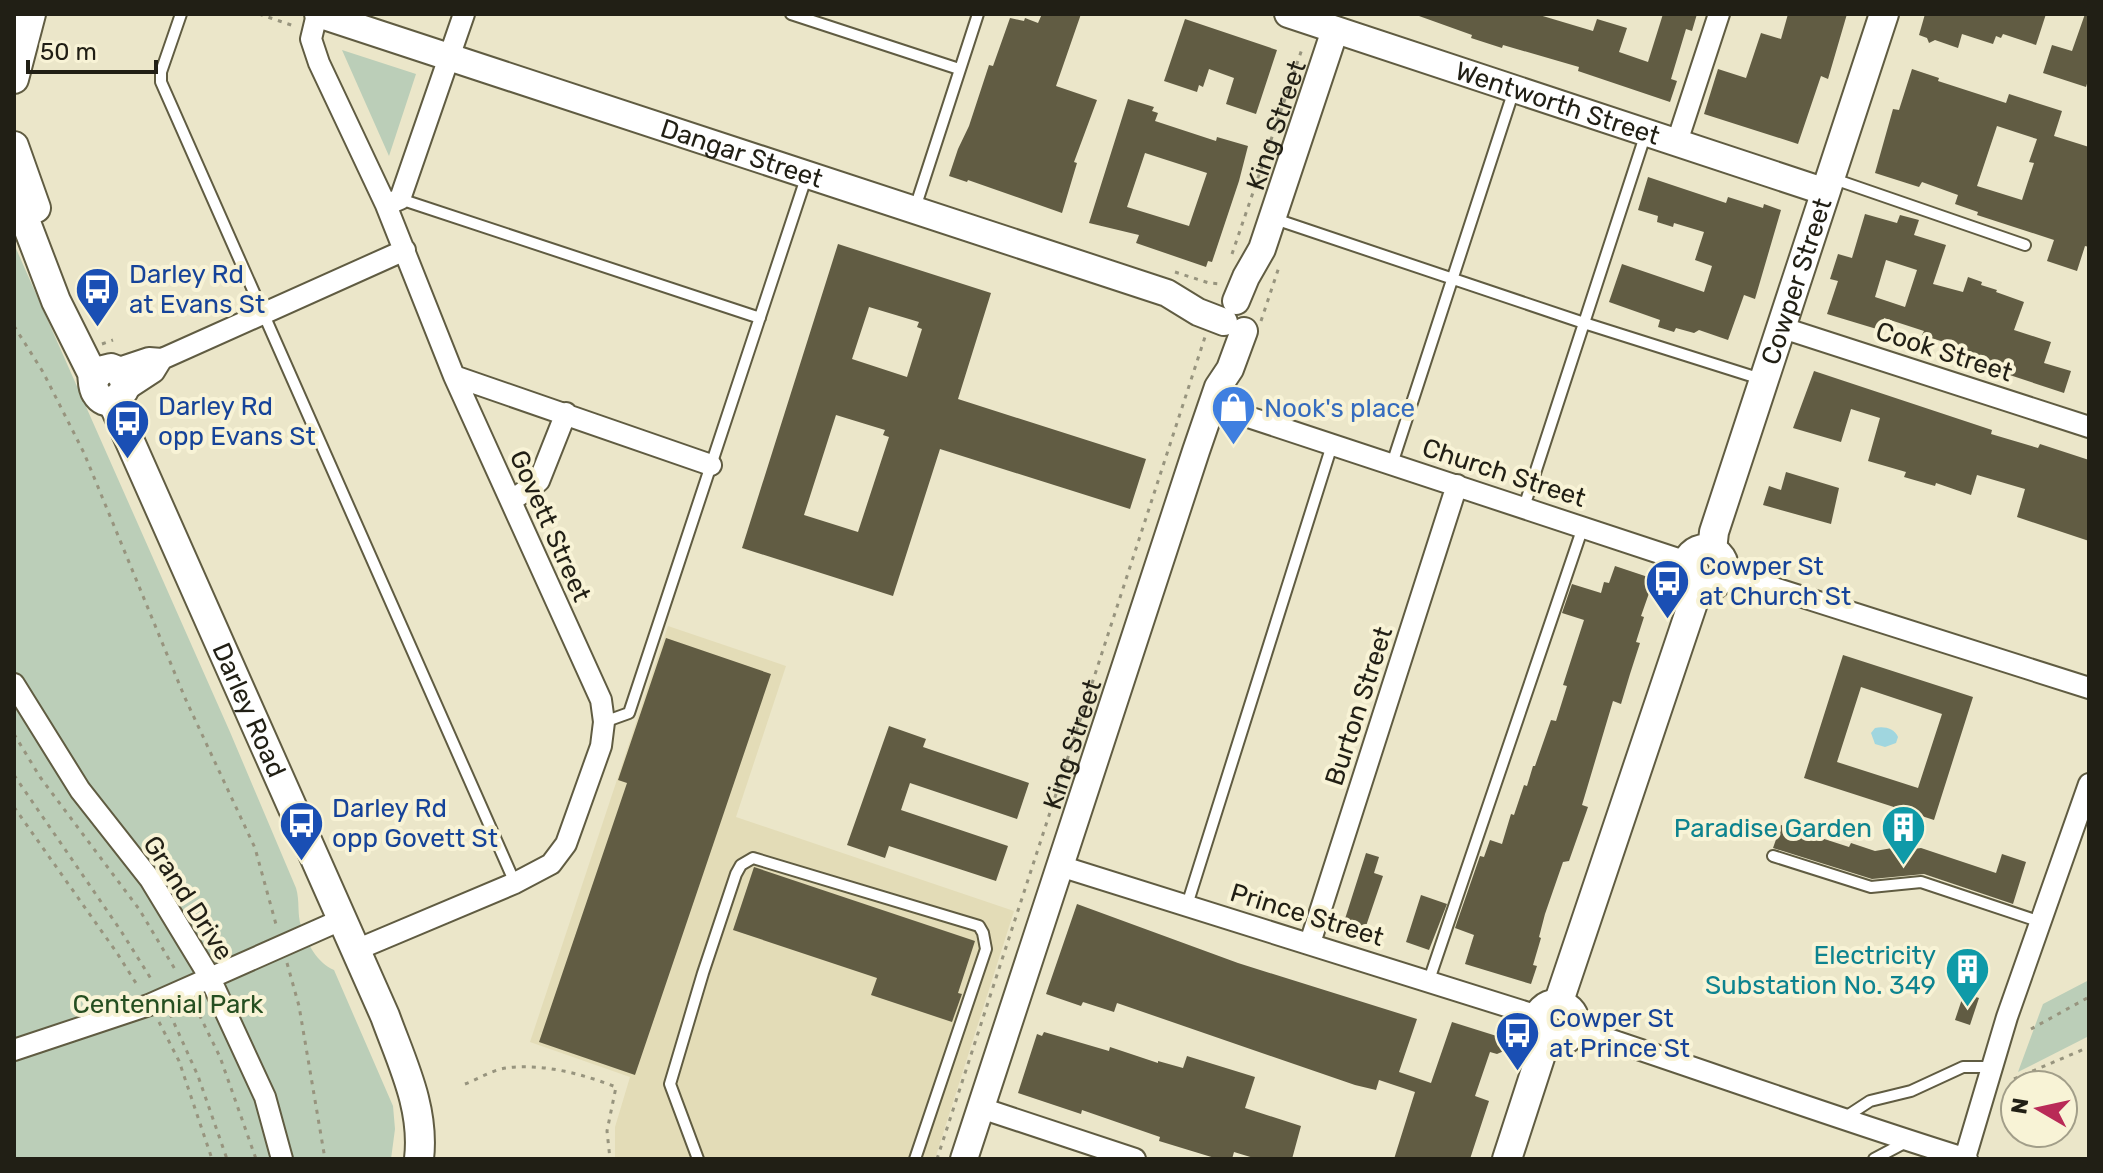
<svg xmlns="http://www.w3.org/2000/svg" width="2103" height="1173" viewBox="0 0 2103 1173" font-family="Rubik,sans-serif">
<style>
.built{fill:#e3dcb7}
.green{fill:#bbceb8}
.water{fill:#a0d6df}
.building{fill:#615c43;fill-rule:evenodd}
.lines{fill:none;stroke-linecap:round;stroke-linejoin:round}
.service-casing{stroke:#605c42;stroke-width:14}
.minor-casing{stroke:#605c42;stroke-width:24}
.tertiary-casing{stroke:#605c42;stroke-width:30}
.secondary-casing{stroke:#605c42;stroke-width:32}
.path{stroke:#97947e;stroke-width:3;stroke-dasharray:4 6;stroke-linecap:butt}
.service{stroke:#fff;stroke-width:10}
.minor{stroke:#fff;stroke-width:20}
.tertiary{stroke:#fff;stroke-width:26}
.secondary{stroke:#fff;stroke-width:28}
.labels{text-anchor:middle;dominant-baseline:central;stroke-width:8;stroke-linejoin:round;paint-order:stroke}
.street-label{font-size:26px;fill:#211f15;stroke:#f8f3d6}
.transit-label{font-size:26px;fill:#164399;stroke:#f8f3d6;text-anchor:start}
.shop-label{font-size:26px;fill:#366cbe;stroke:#f8f3d6;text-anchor:start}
.culture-label{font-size:26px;fill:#0d838f;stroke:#f8f3d6;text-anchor:end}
.park-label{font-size:26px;fill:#264f21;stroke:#f8f3d6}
</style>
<rect width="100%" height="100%" fill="#ebe6c9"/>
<!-- built -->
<path class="built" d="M668 626 786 666 736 817 1014 911 935 1159H615V1127L630 1077 530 1042Z"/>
<!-- green -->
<path class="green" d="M342 50 416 74 389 156Z
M14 244 230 732 296 888C300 901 297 914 301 926 307 943 317 963 334 970L393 1106 395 1129 391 1159H14Z
M2089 980V1036L2018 1072 2043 1004Z"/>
<!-- water -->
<path class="water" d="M1875 728C1884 726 1894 728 1898 737L1896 743 1885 747 1875 744 1871 733Z"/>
<!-- building -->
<path class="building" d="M1042 14H1081L1056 86 1097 100 1074 162 1077 163 1062 213 968 180 967 182 949 176 958 149 969 126 989 65 993 66 1010 18 1024 21 1025 18 1038 23Z
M1419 14H1536L1593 31 1597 19 1627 28 1619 52 1648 62 1663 14H1697L1692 31 1686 29 1671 79 1677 81 1670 102 1578 71 1579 67 1503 45 1502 48 1471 38 1472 35 1419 16Z
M1788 14H1847L1828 79 1821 76 1798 144 1704 114 1718 69 1746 78 1761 33 1781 39Z
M1925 14H2046L2036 45 2003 34 2001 38 1996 36 1993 44 1962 34 1958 48 1935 40 1929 43 1927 38 1919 35Z
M2085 14H2089V77L2086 87 2043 73 2052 45 2072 51Z
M1185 19 1277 50 1256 114 1226 104 1234 78 1209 69 1203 87 1199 85 1197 92 1164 81Z
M1912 69 1939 78 1938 81 2006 103 2009 94 2062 111 2054 136 2089 147V247L2085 246 2077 271 2047 261 2054 240 1977 215 1978 212 1955 204 1958 195 1922 182 1919 187 1875 173 1893 109 1899 110ZM1997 126 2037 139 2029 162 2034 163 2022 200 1977 186Z
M1128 99 1154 107 1152 111 1158 113 1155 121 1216 141 1217 137 1248 146 1239 181 1212 262 1208 261 1206 267 1136 243 1139 235 1089 223ZM1145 153 1207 173 1189 226 1127 207Z
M1648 177 1726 203 1728 197 1763 208 1764 204 1781 210 1755 299 1744 295 1728 340 1699 330 1694 333 1676 328 1674 332 1658 327 1660 320 1609 302 1622 264 1704 292 1712 266 1695 260 1704 232 1674 223 1673 227 1657 222 1658 216 1638 210Z
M1865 214 1897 223 1900 215 1919 220 1914 235 1946 245 1933 284 1963 292 1968 277 1982 282 1981 285 1997 290 1996 292 2024 302 2014 330 2051 342 2044 363 2071 371 2064 393 1961 359 1963 354 1946 349 1947 343 1922 335 1924 331 1884 318 1880 330 1827 314 1838 281 1830 279 1838 254 1852 258ZM1886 260 1917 270 1905 307 1875 297Z
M838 244 991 293 958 399 1146 459 1130 509 940 449 893 596 742 548ZM869 307 919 322 917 327 922 329 907 377 852 359ZM836 415 885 430 883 435 889 437 858 532 804 515Z
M1814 371 1992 430 1991 434 2038 448 2040 444 2089 460V541L2017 517 2025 489 1977 475 1971 495 1936 483 1935 486 1904 477 1906 472 1868 461 1880 418 1851 409 1841 442 1793 428Z
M1786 472 1839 488 1831 524 1763 505 1769 486 1781 490Z
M1615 566 1654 579 1641 616 1644 617 1636 642 1640 643 1630 674 1621 704 1613 701 1582 805 1588 807 1569 861 1563 862 1545 914 1539 937 1541 938 1533 965 1537 966 1531 984 1465 964 1474 935 1455 928 1480 856 1484 857 1490 840 1502 844 1511 814 1514 815 1524 785 1527 786 1533 766H1535L1551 720 1556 721 1567 686 1563 685 1584 620 1562 613 1572 584 1601 593 1604 582 1609 583Z
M666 638 771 674 635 1075 539 1042 627 783 618 780Z
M1843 655 1973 697 1934 820 1804 778ZM1861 687 1942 714 1918 788 1837 762Z
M889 726 926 739 923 747 1029 783 1017 819 910 783 901 810 1008 846 996 881 889 846 885 858 847 845Z
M1781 825 1849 847 1851 843 1875 851 1898 847 1899 851 1921 848 1996 873 2002 854 2026 862 2013 904 1924 874 1872 879 1773 848Z
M1366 853 1379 857 1374 873 1383 876 1365 929 1344 922Z
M754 867 975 941 958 993 962 994 952 1022 871 995 877 978 733 930Z
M1421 895 1447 904 1429 950 1406 942Z
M1077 904 1238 963 1417 1019 1399 1072 1431 1083 1452 1022 1503 1038 1507 1044 1506 1050 1497 1054 1490 1052 1475 1096 1489 1101 1470 1159H1394L1415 1092 1379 1080 1376 1090 1355 1085 1117 1003 1114 1012 1083 1002 1081 1006 1046 994Z
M1964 993 1979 998 1970 1025 1955 1020Z
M1044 1032 1109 1051 1110 1047 1158 1063V1061L1183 1068 1187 1056 1255 1077 1245 1108 1301 1126 1292 1159H1257L1234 1152 1232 1159H1218L1159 1141 1160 1137 1082 1110 1081 1114 1018 1093 1037 1034 1042 1036Z"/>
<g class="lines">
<defs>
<path id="service" d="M181 14 161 72V82L515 883
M791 14 959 69
M1831 178 2025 245
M400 199 760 318
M915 208 978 14
M1275 219 1584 323 1761 379
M1392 464 1514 90
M1524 507 1646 133
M604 722 629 713 807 175
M1773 856 1871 887 1921 882 2041 922
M1187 905 1332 445
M1429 980 1583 527
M1844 1118 1870 1101 1911 1091 1963 1067H1993
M698 1159 670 1084 703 973 736 874 741 865 753 858 979 926 983 933 986 949 915 1159
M1874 1159 1908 1141"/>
<path id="minor" d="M317 14 311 39 319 63 386 205 454 376 601 700 604 722 601 746 566 844 551 864 515 883 356 950
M1677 142 1719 14
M386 205 400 199 464 14
M1783 328 2089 427
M116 369 149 358 162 359 405 250
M454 376 711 465
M125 391 154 372 162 359
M1212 405 1687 562
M511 501 539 481 566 413
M1724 572 2089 688
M14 684 80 790 150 879 209 976 265 1097 282 1159
M1060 866 1538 1016
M1310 943 1457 485
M1575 1028C1706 1071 1835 1118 1967 1159
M14 1050 149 1005 343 919
M981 1108 1135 1159
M1965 1158 2007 1017 2089 784"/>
<g id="tertiary">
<path id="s3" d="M318 14 1167 293 1198 312 1224 322"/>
<path id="s4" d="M1288 14 1826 192"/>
<path d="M1236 301 1246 277 1262 249 1335 30"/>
<path d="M964 1159 1196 451 1218 387 1230 369 1244 331"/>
</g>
<g id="secondary">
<path d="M14 79 31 14"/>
<path d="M14 146 36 208"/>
<path d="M14 191 56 301 92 373C93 379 92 387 96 393 105 409 121 399 126 386L121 372 111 368 99 371 93 382"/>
<path id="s5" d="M112 401 385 1016C402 1063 425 1108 419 1159"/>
<circle cx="1705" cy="568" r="19"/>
<path id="s6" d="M1712 550 1714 532 1884 14"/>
<circle cx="1556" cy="1023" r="19"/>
<path d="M1558 1004 1699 585"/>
<path d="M1507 1159 1546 1039"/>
</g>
</defs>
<!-- service casing -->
<use href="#service" class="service-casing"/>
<!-- minor casing -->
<use href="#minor" class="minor-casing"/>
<!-- tertiary casing -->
<use href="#tertiary" class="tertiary-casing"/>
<!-- secondary casing -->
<use href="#secondary" class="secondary-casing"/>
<!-- path -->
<g class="path">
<path d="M259 14 294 26"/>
<path id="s1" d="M1232 254 1303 46"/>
<path d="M1175 272 1209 283 1221 284"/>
<path d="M1261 321 1280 264"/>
<path d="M14 326 43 372 84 453 185 698 255 848 277 928"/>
<path d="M102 344 113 340"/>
<path d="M14 734 40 777 139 909 176 971"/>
<path d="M14 775 121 931 153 982"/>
<path d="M14 807 117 953 139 988"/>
<path d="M287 963 299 1006 325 1159"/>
<path d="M195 1006 220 1057 256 1159"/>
<path d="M170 1014 198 1076 227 1159"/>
<path d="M159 1022 179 1061 212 1159"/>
<path d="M2031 1029 2089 997"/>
<path d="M2014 1079 2089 1047"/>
<path d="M465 1084C478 1079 492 1070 506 1068 542 1063 583 1074 616 1087L607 1131 610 1159"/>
<path id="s2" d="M937 1159 1205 337"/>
</g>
<!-- service -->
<use href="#service" class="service"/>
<!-- minor -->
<use href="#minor" class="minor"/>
<!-- tertiary -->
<use href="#tertiary" class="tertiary"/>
<!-- secondary -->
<use href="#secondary" class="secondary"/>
</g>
<!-- icons -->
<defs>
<symbol id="bus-pin" viewBox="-11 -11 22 30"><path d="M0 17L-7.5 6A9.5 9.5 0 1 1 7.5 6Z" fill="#1a4fb4" stroke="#f8f3d6"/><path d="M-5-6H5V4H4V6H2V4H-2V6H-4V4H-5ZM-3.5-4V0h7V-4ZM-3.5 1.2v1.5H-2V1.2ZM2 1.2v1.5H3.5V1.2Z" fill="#fff"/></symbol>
<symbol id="shop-pin" viewBox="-11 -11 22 30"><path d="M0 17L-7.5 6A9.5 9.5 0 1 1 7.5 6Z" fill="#3f7fe0" stroke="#f8f3d6"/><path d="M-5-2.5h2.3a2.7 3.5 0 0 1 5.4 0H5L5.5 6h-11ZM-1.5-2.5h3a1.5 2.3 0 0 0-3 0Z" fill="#fff"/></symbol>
<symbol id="building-pin" viewBox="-11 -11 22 30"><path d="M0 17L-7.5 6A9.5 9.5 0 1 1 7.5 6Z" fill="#0f9aa8" stroke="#f8f3d6"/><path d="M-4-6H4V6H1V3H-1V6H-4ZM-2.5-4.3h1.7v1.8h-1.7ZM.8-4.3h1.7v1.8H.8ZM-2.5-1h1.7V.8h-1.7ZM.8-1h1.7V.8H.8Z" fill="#fff"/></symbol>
</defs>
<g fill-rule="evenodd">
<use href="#bus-pin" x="72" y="264" width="51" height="69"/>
<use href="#shop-pin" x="1208" y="382" width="51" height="69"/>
<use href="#bus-pin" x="102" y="396" width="51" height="69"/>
<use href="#bus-pin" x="1642" y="556" width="51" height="69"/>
<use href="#bus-pin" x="276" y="798" width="51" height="69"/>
<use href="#building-pin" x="1878" y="802" width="51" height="69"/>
<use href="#building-pin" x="1942" y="944" width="51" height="69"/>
<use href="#bus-pin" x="1492" y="1008" width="51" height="69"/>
</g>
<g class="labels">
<!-- street labels -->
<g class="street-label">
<text stroke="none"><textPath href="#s4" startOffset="284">Wentworth Street</textPath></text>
<text stroke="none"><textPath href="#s1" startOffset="136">King Street</textPath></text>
<text stroke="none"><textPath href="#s3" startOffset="446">Dangar Street</textPath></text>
<text stroke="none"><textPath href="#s6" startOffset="282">Cowper Street</textPath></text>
<text transform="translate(1944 352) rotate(18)">Cook Street</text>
<text transform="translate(1504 473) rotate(18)">Church Street</text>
<text transform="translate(550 526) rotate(66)">Govett Street</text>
<text transform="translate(1359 706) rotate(-72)">Burton Street</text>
<text stroke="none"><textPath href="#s5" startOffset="338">Darley Road</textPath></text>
<text stroke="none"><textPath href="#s2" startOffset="436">King Street</textPath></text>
<text transform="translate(188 898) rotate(57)">Grand Drive</text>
<text transform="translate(1307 915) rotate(17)">Prince Street</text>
</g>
<!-- transit labels -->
<g class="transit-label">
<text x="129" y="274">Darley Rd<tspan x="129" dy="30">at Evans St</tspan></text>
<text x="158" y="406">Darley Rd<tspan x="158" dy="30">opp Evans St</tspan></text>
<text x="1699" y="566">Cowper St<tspan x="1699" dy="30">at Church St</tspan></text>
<text x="332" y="808">Darley Rd<tspan x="332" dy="30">opp Govett St</tspan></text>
<text x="1549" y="1018">Cowper St<tspan x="1549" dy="30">at Prince St</tspan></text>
</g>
<!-- shop labels -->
<g class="shop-label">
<text x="1264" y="408">Nook's place</text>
</g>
<!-- culture labels -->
<g class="culture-label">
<text x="1872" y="828">Paradise Garden</text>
<text x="1936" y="955">Electricity<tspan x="1936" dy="30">Substation No. 349</tspan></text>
</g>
<!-- park labels -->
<g class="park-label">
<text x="168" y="1004">Centennial Park</text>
</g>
</g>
<!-- border -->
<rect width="2103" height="1173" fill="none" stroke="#211f15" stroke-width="32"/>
<!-- north arrow -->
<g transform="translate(2039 1109) rotate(279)"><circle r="38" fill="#f8f3d6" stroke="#a29e89" stroke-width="2"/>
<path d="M0-6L14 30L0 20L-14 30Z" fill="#b92a57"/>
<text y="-12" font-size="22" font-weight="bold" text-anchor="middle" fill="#211f15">N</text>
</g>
<!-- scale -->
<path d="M28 60v12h128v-12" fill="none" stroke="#211f15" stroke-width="4"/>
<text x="40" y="60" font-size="24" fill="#211f15" stroke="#f8f3d6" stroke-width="6" paint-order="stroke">50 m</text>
</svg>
